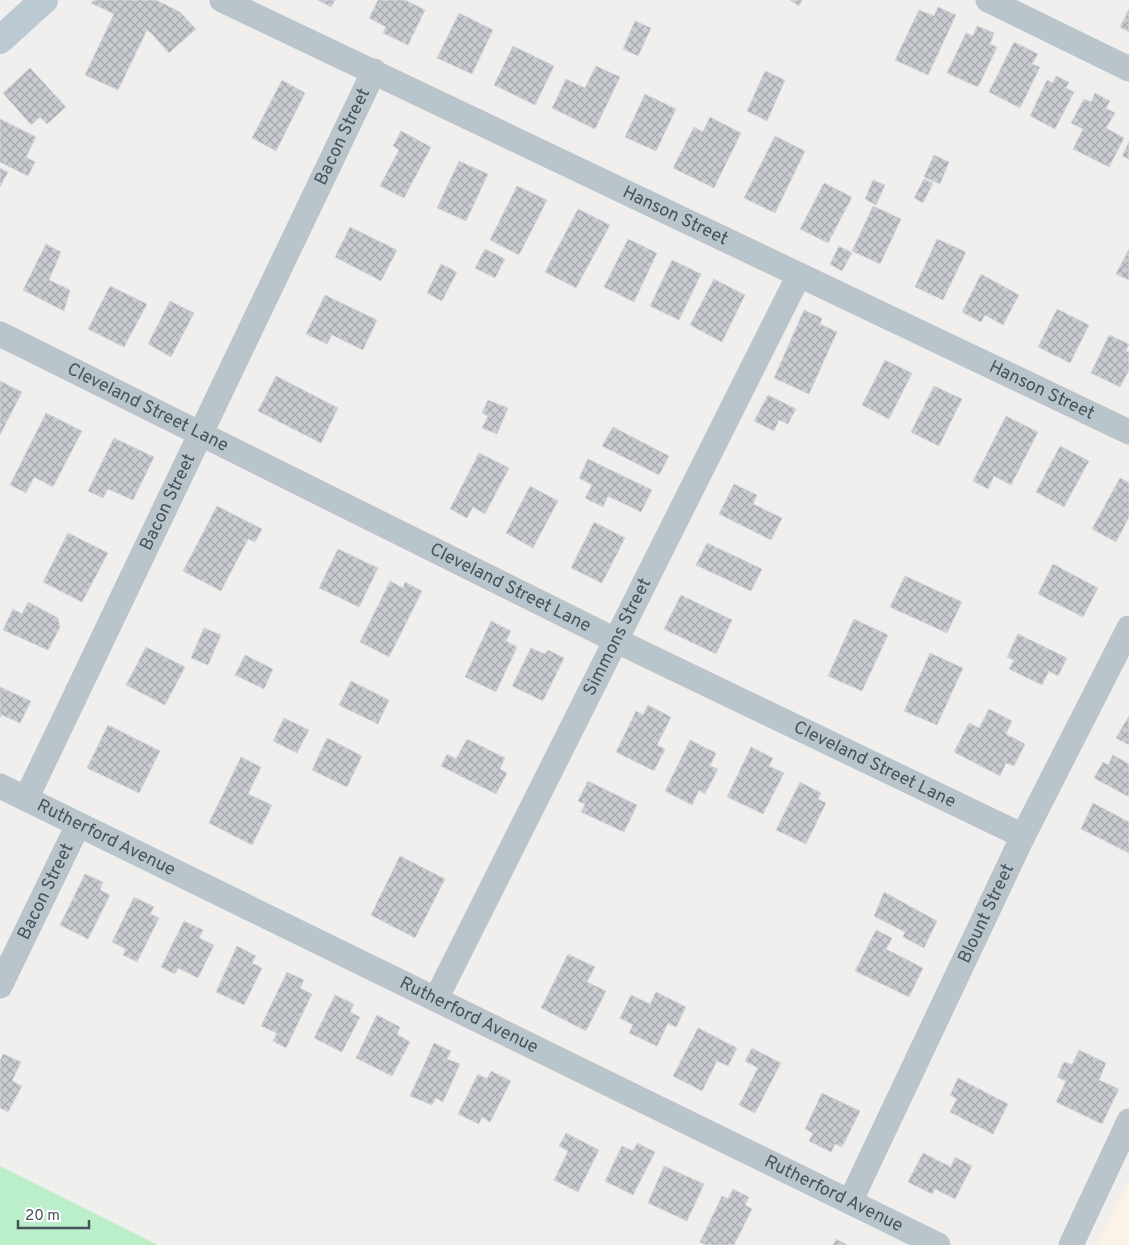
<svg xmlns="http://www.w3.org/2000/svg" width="1129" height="1245" viewBox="0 0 1129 1245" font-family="Overpass,sans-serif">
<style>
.commercial{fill:#fcf3e7}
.green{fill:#bbefc9}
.building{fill:url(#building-cross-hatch);stroke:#d2d5da}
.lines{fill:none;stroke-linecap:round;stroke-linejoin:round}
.street{stroke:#b9c4cb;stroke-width:25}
.secondary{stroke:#bbc9d2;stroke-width:28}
.labels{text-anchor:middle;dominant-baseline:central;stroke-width:4.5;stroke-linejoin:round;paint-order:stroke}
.street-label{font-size:18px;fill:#46545b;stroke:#fff}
</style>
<defs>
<pattern id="building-cross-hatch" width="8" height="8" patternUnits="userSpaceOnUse" patternTransform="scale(1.25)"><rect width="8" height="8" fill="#c8ccd1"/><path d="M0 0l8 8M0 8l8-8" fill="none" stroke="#a4a8ad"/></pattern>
</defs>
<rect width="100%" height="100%" fill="#f1eeee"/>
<!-- commercial -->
<path class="commercial" d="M1129 1179V1245H1097Z"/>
<!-- green -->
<path class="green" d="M0 1166 158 1245H0Z"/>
<!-- building -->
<path class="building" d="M95 0H156L180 12 196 29 169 53 151 33 147 30 118 90 85 75 114 14 91 3Z
M318 0H335L331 7Z
M378 0H405L425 10 408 45 383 33 386 27 369 18Z
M790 0H802L799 6Z
M938 7 956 15 928 75 895 60 919 10 934 16Z
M1129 9V32L1120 27Z
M459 13 493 30 472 74 437 58Z
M635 21 651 28 638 56 623 49Z
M977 26 994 33 990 44 997 47 978 87 947 73 966 33 973 36Z
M1014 42 1038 54 1032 64 1040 67 1020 108 989 92Z
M513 46 554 66 535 105 494 85Z
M596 66 620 77 595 129 552 108 566 79 585 88Z
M30 68 66 107 47 124 40 117 31 125 3 93Z
M765 71 785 80 767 121 747 111Z
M1056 76 1069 82 1066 88 1074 92 1055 129 1030 116 1047 80 1053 83Z
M282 80 305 93 276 151 252 138Z
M1095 93 1110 101 1106 108 1115 113 1106 128 1124 138 1109 167 1073 149 1083 129 1071 123 1084 99 1091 102Z
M645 94 676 109 656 151 625 137Z
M710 117 741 133 714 188 673 168 694 127 703 132Z
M0 119 36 137 26 157 35 162 28 176 0 162Z
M401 131 431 147 404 198 380 186 399 150 393 146Z
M775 136 805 151 775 213 744 198Z
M1129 142V159L1122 156Z
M934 155 949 162 940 184 924 177Z
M459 161 488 174 466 221 437 208Z
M0 168 8 172 0 187Z
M924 179 933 183 923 203 914 198Z
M873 180 885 185 876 205 865 199Z
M824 183 852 197 828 243 800 229Z
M517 186 547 200 519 255 490 240Z
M873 206 901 219 880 264 852 251Z
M578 209 610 225 576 288 545 272Z
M350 227 397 250 381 281 335 257Z
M628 239 657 253 634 302 604 287Z
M937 239 966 252 943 300 915 287Z
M46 244 61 252 49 280 70 290 64 311 23 290Z
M839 246 852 253 842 271 830 264Z
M485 249 505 259 495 278 475 268Z
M1129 249V280L1116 274Z
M672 260 701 274 679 320 650 306Z
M441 264 457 272 442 301 427 293Z
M981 274 1019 295 1003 325 985 315 981 322 962 312Z
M714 279 745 295 722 342 690 325Z
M110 286 147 304 124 347 88 329Z
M325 295 377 320 363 350 332 335 327 344 306 334Z
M170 301 194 313 171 357 148 344Z
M1057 309 1089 325 1070 363 1038 347Z
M804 310 822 318 820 324 837 332 809 394 774 378Z
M1109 335 1129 344 1126 351 1129 352V370L1120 387 1091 373Z
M885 360 912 373 889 419 862 405Z
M276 376 338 408 321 443 258 411Z
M0 381 22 392 0 435Z
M934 386 962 399 939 446 911 432Z
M768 395 796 409 788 424 779 420 774 431 754 421Z
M488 400 508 408 497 434 482 428 488 416 482 413Z
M46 413 82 431 53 487 34 477 26 493 10 485Z
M1006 416 1038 432 1011 485 994 476 988 489 973 481Z
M613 427 669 456 659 475 602 446Z
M114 438 154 457 133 500 108 489 103 498 88 491Z
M1060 446 1089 461 1064 507 1036 492Z
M479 453 509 468 485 514 473 507 467 518 450 509Z
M588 459 652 490 641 512 608 496 603 507 585 498 592 485 579 478Z
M1120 478 1129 483V517L1116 542 1092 529Z
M734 484 757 495 753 504 782 518 771 540 719 514Z
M530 486 558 501 533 548 506 533Z
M217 506 262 529 255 542 248 539 221 591 183 571Z
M594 522 625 538 602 583 571 568Z
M68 533 108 553 82 602 43 582Z
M707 543 762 569 751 591 696 565Z
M338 549 378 568 359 607 319 588Z
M1053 564 1098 588 1083 617 1038 594Z
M905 576 962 602 947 633 890 607Z
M390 581 403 588 405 582 422 591 389 657 360 642Z
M681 595 732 620 716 654 664 629Z
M28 602 58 618 60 627 48 650 3 630 13 609 22 614Z
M854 619 888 635 862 691 828 676Z
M491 621 511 631 506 641 517 647 496 692 465 677Z
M204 628 221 635 208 665 191 658Z
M1018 634 1067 658 1058 676 1049 671 1042 685 1009 669 1014 660 1007 657Z
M146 647 185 667 165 705 126 685Z
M531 648 545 654 548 650 564 658 543 701 512 686Z
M930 653 963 668 937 725 904 711Z
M245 655 273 669 264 689 235 675Z
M351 681 389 700 378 724 339 705Z
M0 687 31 701 20 723 2 715 0 718Z
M648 705 671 717 657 745 665 749 654 771 616 752 636 711 643 715Z
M989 709 1012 721 1006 734 1025 744 1014 766 1006 763 1000 776 954 752 969 723 979 728Z
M1129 716V745L1116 738Z
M284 718 309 730 297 753 273 741Z
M108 725 160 751 139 793 87 768Z
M327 738 362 756 347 787 312 770Z
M467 739 505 758 500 769 507 773 496 794 441 766 447 754 456 759Z
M690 740 716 753 710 766 718 769 705 794 699 790 692 805 665 791Z
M751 747 773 758 769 766 784 773 763 814 727 797Z
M1113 755 1129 764V797L1094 778 1103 762 1108 765Z
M241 757 261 767 248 794 272 805 252 845 209 823Z
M588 781 637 805 624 832 581 812 585 804 578 801Z
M800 782 821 793 818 799 826 803 806 844 776 830Z
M1093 803 1129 822V853L1081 829Z
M400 856 445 879 415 938 371 915Z
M85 874 103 882 100 890 110 895 88 939 60 925Z
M884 892 937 921 924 948 903 937 905 932 874 916Z
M134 897 154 907 150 914 159 918 137 962 123 955 126 949 112 942Z
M184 921 203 930 199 938 214 945 198 978 178 968 175 974 161 967Z
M876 930 892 938 886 949 923 968 909 997 855 971Z
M237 946 256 956 252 963 262 968 244 1005 216 992Z
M568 954 595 967 587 982 606 991 586 1031 541 1008Z
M287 972 304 980 300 988 312 994 286 1048 273 1041 277 1033 261 1026Z
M656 992 686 1007 676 1027 668 1023 657 1046 629 1033 633 1025 620 1018 631 995 650 1004Z
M335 995 354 1004 350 1012 360 1017 342 1052 314 1038Z
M377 1015 400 1027 397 1034 410 1042 392 1076 356 1058Z
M698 1028 737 1048 728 1066 717 1061 702 1091 673 1076Z
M434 1043 451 1051 447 1059 460 1064 443 1102 436 1098 432 1105 410 1096Z
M752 1048 781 1063 755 1113 739 1105 758 1068 745 1061Z
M1079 1050 1106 1063 1099 1080 1119 1089 1102 1124 1056 1102 1066 1081 1057 1077 1064 1062 1072 1065Z
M3 1054 21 1062 12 1081 22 1086 8 1112 0 1108V1061Z
M491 1071 511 1081 490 1122 482 1117 479 1124 458 1114 478 1074 487 1079Z
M958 1078 1008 1104 993 1134 950 1112 957 1099 950 1095Z
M822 1093 860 1111 842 1147 835 1144 831 1152 809 1141 813 1133 805 1129Z
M566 1133 599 1150 578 1192 554 1180 568 1151 559 1146Z
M637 1143 655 1152 633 1195 605 1181 622 1146 633 1151Z
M923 1153 951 1167 955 1157 972 1166 955 1199 935 1189 932 1194 908 1182Z
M664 1166 704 1184 687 1221 648 1203Z
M733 1189 749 1197 745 1205 752 1209 734 1245H706L700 1242 722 1196 728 1199Z
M836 1239 847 1245H833Z"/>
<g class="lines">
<!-- street -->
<g class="street">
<path id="s1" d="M222 0 1129 432"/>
<path d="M988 0 1129 69"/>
<path id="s2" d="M0 334 615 640 1023 836"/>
<path id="s3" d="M0 786 938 1245"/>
<path id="s4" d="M26 799 374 71"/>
<path id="s5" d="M0 986 78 825"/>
<path id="s6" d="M436 999 799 275"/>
<path id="s7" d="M850 1202 1023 836 1129 628"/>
<path d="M1071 1245 1129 1121"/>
</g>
<!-- secondary -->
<path class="secondary" d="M0 40 44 0"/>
</g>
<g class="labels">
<!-- street labels -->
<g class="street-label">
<text stroke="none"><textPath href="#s4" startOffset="734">Bacon Street</textPath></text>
<text stroke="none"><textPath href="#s1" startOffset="502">Hanson Street</textPath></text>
<text stroke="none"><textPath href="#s1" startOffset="908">Hanson Street</textPath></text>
<text stroke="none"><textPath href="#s2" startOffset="165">Cleveland Street Lane</textPath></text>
<text stroke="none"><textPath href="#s4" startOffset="329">Bacon Street</textPath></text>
<text stroke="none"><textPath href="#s2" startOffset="570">Cleveland Street Lane</textPath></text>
<text stroke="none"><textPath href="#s6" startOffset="405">Simmons Street</textPath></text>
<text stroke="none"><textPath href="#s2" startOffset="975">Cleveland Street Lane</textPath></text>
<text stroke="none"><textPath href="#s3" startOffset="118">Rutherford Avenue</textPath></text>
<text stroke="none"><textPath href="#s5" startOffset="105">Bacon Street</textPath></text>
<text stroke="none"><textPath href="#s7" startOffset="319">Blount Street</textPath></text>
<text stroke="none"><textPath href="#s3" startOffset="522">Rutherford Avenue</textPath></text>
<text stroke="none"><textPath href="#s3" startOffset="928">Rutherford Avenue</textPath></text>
</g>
</g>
<!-- scale -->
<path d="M18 1220v8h71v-8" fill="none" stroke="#46545b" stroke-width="2.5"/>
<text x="25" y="1220" font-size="15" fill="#46545b" stroke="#ffffff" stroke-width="4" paint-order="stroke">20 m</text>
</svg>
